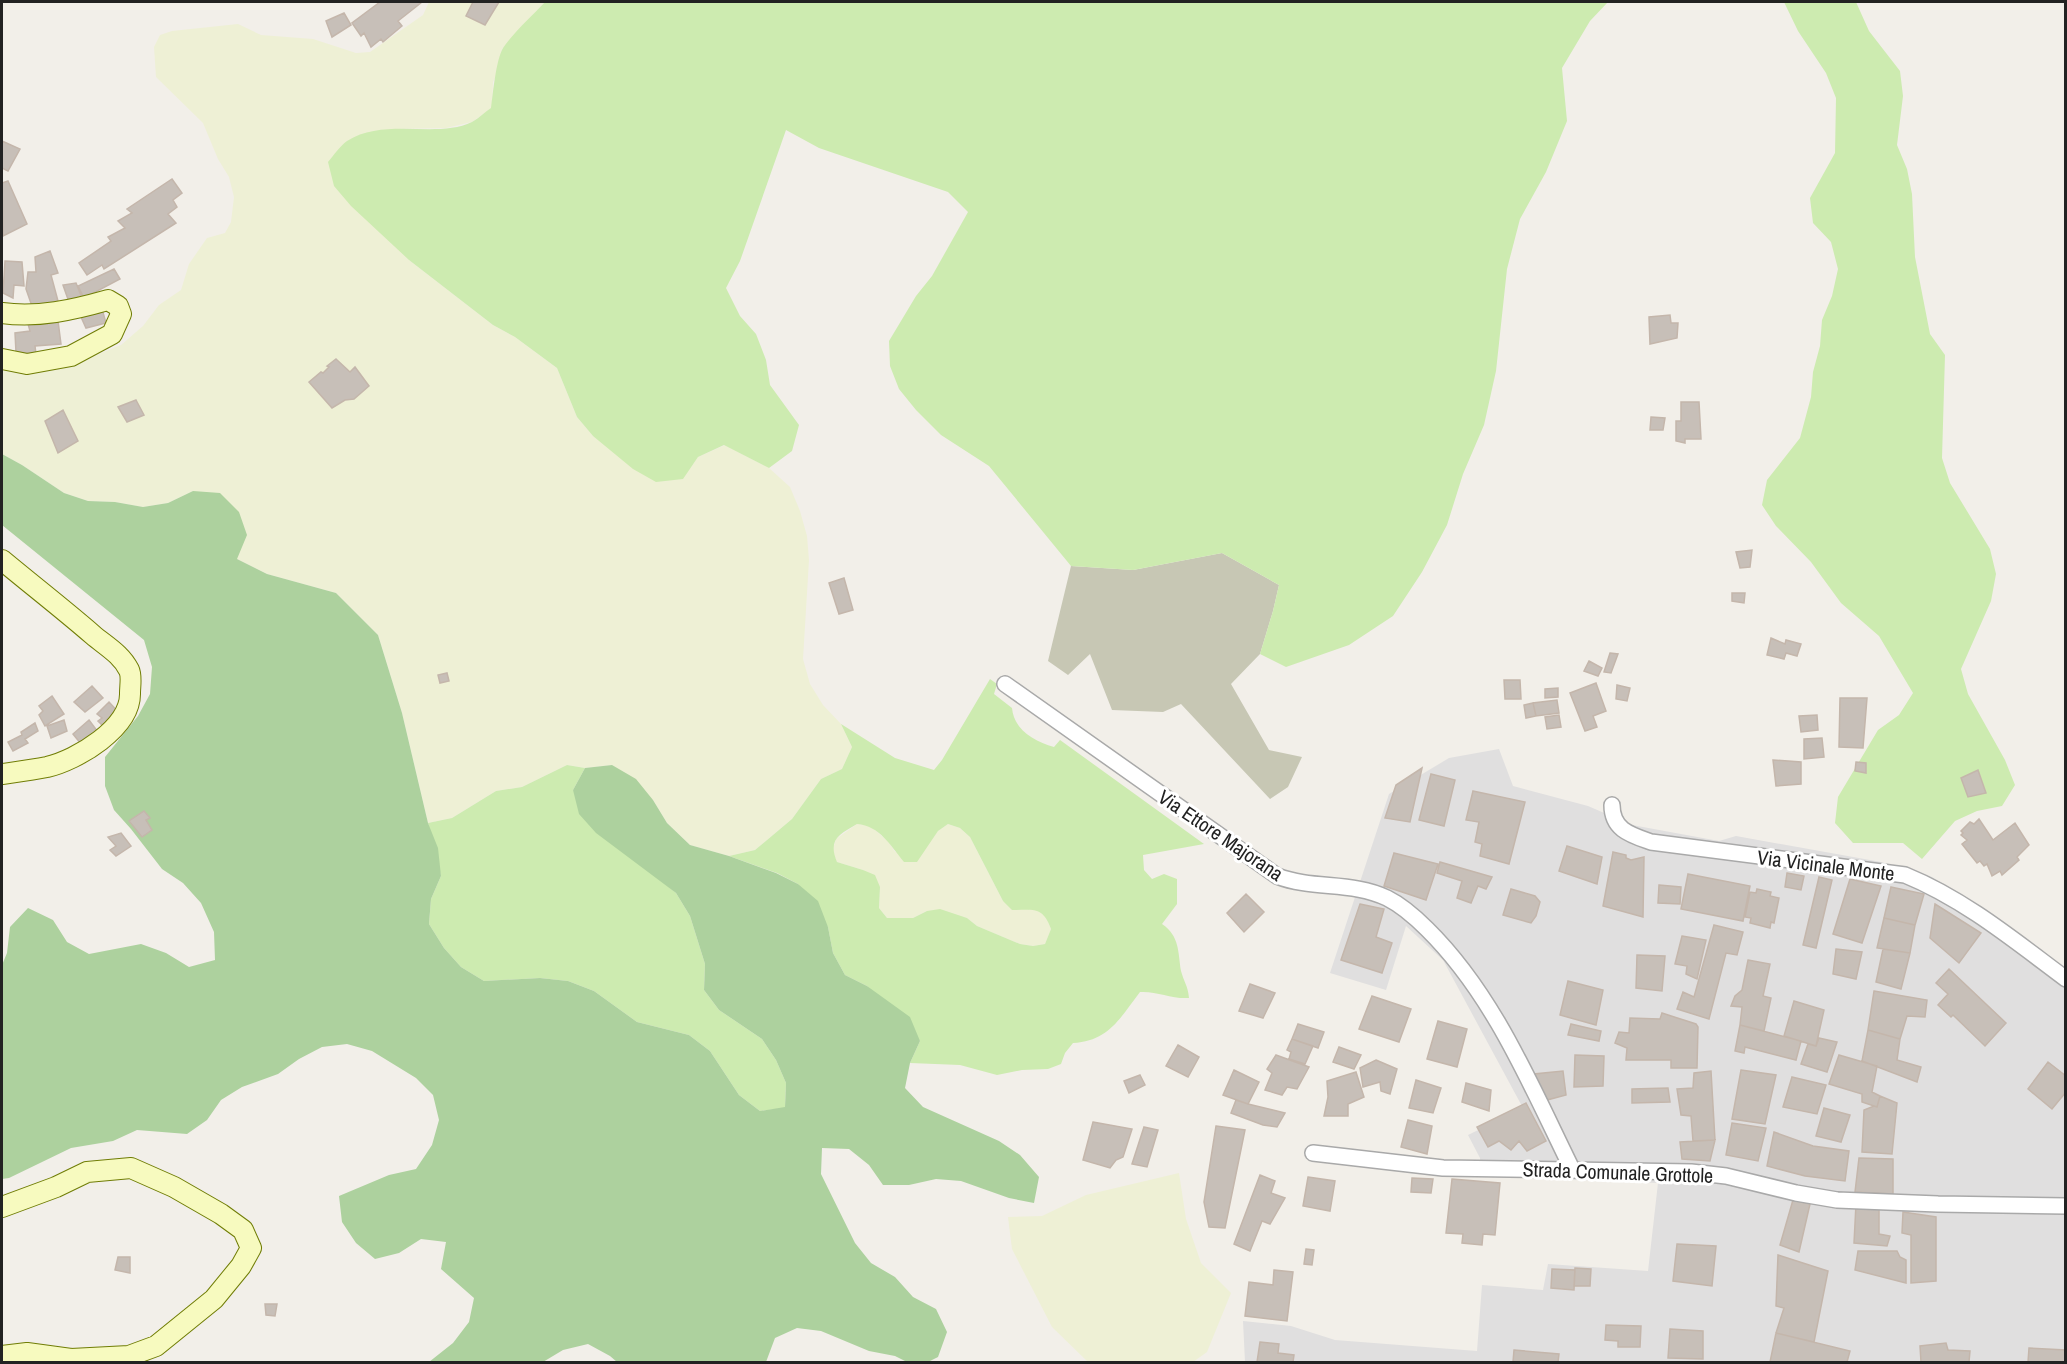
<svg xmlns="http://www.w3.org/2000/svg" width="2067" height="1364" viewBox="0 0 2067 1364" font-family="'Archivo Narrow',sans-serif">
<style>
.residential{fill:#e0dfdf}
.construction{fill:#c7c7b4}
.farmland{fill:#eef0d5}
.grass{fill:#cdebb0;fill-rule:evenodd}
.forest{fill:#add19e}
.building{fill:#c7bfb8;stroke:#c4b6ab;stroke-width:1.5}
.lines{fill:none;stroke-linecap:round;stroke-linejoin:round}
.street-casing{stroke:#a9a9a9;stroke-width:18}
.secondary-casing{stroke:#707d05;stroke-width:22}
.street{stroke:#fff;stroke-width:15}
.secondary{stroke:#f7fabf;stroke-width:20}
.labels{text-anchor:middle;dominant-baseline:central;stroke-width:6;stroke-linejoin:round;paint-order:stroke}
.street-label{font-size:20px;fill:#222;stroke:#fff}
</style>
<rect width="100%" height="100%" fill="#f2efe9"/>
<!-- residential -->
<path class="residential" d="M1499 749 1513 786 1588 806 1632 825 1719 841 1736 836 1881 862 1932 877 2065 968V1362H1245L1243 1321 1291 1326 1335 1340 1477 1351 1482 1285 1543 1290 1548 1264 1648 1271 1658 1183 1481 1176 1480 1158 1468 1135 1523 1108 1443 960 1406 926 1386 990 1330 973 1389 794 1449 758Z"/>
<!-- construction -->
<path class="construction" d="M1222 553 1279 585 1273 611 1260 654 1231 684 1269 750 1302 757 1288 787 1270 799 1181 704 1163 712 1112 710 1090 654 1068 675 1048 661 1071 566 1133 570Z"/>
<!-- farmland -->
<path class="farmland" d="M429 2H545L502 49 497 74 493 82 492 108 472 122 446 128 395 129 409 260 493 325 515 337 557 368 577 417 593 436 682 479 698 457 725 445 769 468 790 487 800 511 807 536 809 560 803 659 810 684 823 705 841 724 852 747 842 769 821 779 792 819 755 850 729 856 690 845 667 823 653 800 612 765 585 768 567 765 522 787 496 791 452 818 428 823 402 713 378 635 336 593 267 574 237 559 193 491 168 503 143 507 115 502 88 501 64 493 22 465 2 454V368L69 366 121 345 143 326 159 305 181 290 189 264 207 238 225 233 231 222 234 197 229 177 218 159 203 123 156 77 154 47 160 35 172 31 238 24 261 35 313 39 356 53 370 52 423 15Z
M857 824 869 825 889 842 895 852 930 841 938 831 948 824 960 828 970 837 1003 901 1037 910 1047 917 1051 929 1045 944 1033 946 1020 944 977 926 967 918 927 911 913 918H887L879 908 880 887 863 870 837 862 832 851 836 839Z
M1179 1173 1186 1219 1201 1263 1231 1293 1207 1352 1193 1362H1088L1052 1327 1012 1249 1008 1217 1042 1216 1086 1195Z"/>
<!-- grass -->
<path class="grass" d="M545 2H1608L1590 21 1562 68 1567 121 1546 172 1520 219 1507 269 1496 371 1484 425 1463 474 1447 525 1422 572 1393 616 1349 645 1286 667 1260 654 1273 611 1279 585 1222 553 1133 570 1071 566 989 466 941 435 916 410 899 389 890 366 889 341 916 296 932 276 968 212 948 192 819 148 786 130 740 261 726 288 740 316 756 334 766 360 770 385 799 425 792 451 769 468 724 445 698 457 683 479 656 482 633 469 593 436 577 417 557 368 515 337 493 325 409 260 351 206 334 186 328 162C334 155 340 146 347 141 385 117 437 139 472 122 479 118 485 112 491 108 493 93 496 60 503 48 513 33 533 15 545 2Z
M1784 2H1856L1869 31 1900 71 1903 96 1897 145 1907 169 1912 194 1915 257 1930 334 1945 355 1942 458 1950 483 1990 549 1996 574 1991 601 1961 669 1968 694 2005 760 2015 785 2002 806 1977 811 1955 821 1922 859 1903 843H1853L1835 823 1838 797 1878 730 1899 715 1913 693 1879 636 1841 603 1811 562 1776 526 1762 505 1767 480 1800 438 1811 397 1813 372 1820 346 1822 320 1832 296 1838 269 1831 242 1813 223 1810 198 1835 153 1836 98 1826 73 1798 31Z
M990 679 997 684 994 694 1012 708C1014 730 1034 741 1054 747L1060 740 1204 844 1143 855 1144 870 1152 879 1164 874 1177 879V904L1162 924C1180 936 1178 953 1181 971 1184 982 1188 986 1189 998 1171 999 1157 991 1140 992 1120 1018 1109 1041 1073 1043L1065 1053 1061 1064 1048 1069 1022 1070 997 1075 960 1065 910 1063 920 1041 867 986 845 975 833 953 828 927 798 884 777 873 729 856 755 850 792 819 821 779 842 769 852 747 841 724 895 758 934 770 942 760ZM857 824C880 826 890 845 904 862H917L938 831 948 824 960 828 970 837 1003 901 1012 910C1033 910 1043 906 1051 929L1045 944 1033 946 1020 944 977 926 967 918 940 909 927 911 913 918H887L879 908 880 887 875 875 863 870 837 862C828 840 838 835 857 824Z
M567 765 585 768 573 790 657 877 676 893 690 916 705 964 704 990 719 1010 762 1039 776 1060 786 1083 785 1108 760 1111 739 1095 710 1051 689 1035 637 1022 594 991 568 981 540 978 484 981 461 967 444 948 429 924 431 899 441 876 428 823 452 818 496 791 522 787Z"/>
<!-- forest -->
<path class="forest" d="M2 454 22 465 64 493 88 501 115 502 143 507 168 503 193 491 220 493 239 512 247 535 237 559 267 574 336 593 378 635 402 713 428 823 438 848 441 876 431 899 429 924 444 948 461 967 484 981 540 978 568 981 594 991 637 1022 689 1035 710 1051 739 1095 760 1111 785 1107 786 1083 776 1060 762 1039 719 1010 704 990 705 964 690 916 676 893 596 833 579 814 573 790 585 768 612 765 636 779 653 800 667 823 690 845 729 856 776 873 798 884 818 901 828 927 833 953 845 975 867 986 910 1017 920 1041 910 1063 905 1088 923 1107 999 1141 1020 1155 1039 1177 1034 1203 1009 1198 961 1181 936 1179 909 1185H883L869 1165 849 1149 822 1148 821 1174 855 1243 871 1263 895 1277 913 1297 936 1309 947 1332 938 1357 928 1362H907L895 1356 869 1351 821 1331 797 1328 775 1338 766 1362H617L610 1356 588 1344 563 1350 543 1362H429L453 1343 469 1322 474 1298 441 1269 446 1242 421 1239 399 1253 375 1259 356 1243 342 1222 339 1196 389 1175 416 1169 432 1145 439 1120 433 1095 416 1078 372 1051 347 1044 322 1047 299 1059 278 1074 242 1087 221 1100 207 1120 187 1134 137 1130 113 1141 71 1148 9 1178 2 1179V965L7 953 10 927 28 908 53 920 67 942 89 954 141 944 166 953 189 967 215 960 214 932 201 903 183 883 162 869 131 829 114 810 105 786V757L138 716 150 694 152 667 144 640 2 525Z"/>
<!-- building -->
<path class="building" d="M380 2H422L398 21 402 26 383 42 381 39 371 47 364 33 361 36 352 23Z
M473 2H499L485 25 466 16Z
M344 13 351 25 332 37 326 21Z
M2 141 20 149 8 171 2 168Z
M172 179 182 193 173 200 177 207 168 214 176 223 104 269 102 265 87 275 79 263 111 241 108 237 125 228 118 221 132 213 127 209Z
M8 181 27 224 3 236 2 183Z
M50 251 58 273 51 275 58 301 33 309 26 289 28 272H36L35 257Z
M5 261 22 262 24 286 14 285 13 298 3 293Z
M114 269 120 279 84 298 78 286Z
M76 283 82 298 69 302 63 285Z
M102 309 106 323 86 328 81 317Z
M1670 315 1671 323H1678L1677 338 1650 344 1649 317Z
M58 321 61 344 35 346 36 354 16 352 15 333 30 331 28 324Z
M336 359 350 372 355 367 369 386 354 399 345 400 332 408 309 382 321 372 323 373 329 367 327 366Z
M136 400 144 415 127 422 118 407Z
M1681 402H1699L1701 439H1685V443L1676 441V421H1681Z
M63 410 78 441 58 453 45 421Z
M1651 417 1665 418 1663 430H1650Z
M1752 550 1750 567 1740 568 1736 552Z
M844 578 853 610 839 614 829 583Z
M1732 593H1745L1744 603 1732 601Z
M1771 638 1785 644 1786 640 1801 644 1797 656 1786 653 1784 659 1767 655Z
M1610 653 1618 654 1611 673 1604 672Z
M1589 661 1602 668 1598 676 1584 671Z
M447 673 449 681 440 683 438 675Z
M1504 680H1520L1521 699H1505Z
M1596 683 1606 711 1593 716 1597 727 1585 731 1570 693Z
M1617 685 1630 688 1627 701 1616 699Z
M92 686 103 698 85 712 74 702Z
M1558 688V697L1545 698V689Z
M52 696 64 714 45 726 39 715 43 711 39 706Z
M1840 698H1867L1863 748 1839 747Z
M1557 700 1559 713 1536 716 1533 703Z
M109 702 120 714 106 729 98 721 102 718 97 714Z
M1533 703 1536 716 1526 718 1524 705Z
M1559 715 1561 727 1547 729 1545 717Z
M1817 715 1818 730 1801 732 1799 716Z
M64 720 67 731 51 738 47 726Z
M89 720 98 732 81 744 73 734Z
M35 723 38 731 25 739 28 743 13 751 8 742 22 735 21 732Z
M1822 738 1824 757 1804 759V739Z
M1773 760 1801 762V784L1776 786Z
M1856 762 1866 763V773L1855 771Z
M1422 768 1410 822 1385 818 1396 785Z
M1978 770 1986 793 1968 797 1961 778Z
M1431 774 1455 780 1444 826 1419 820Z
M1473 791 1525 802 1509 864 1480 856 1482 844 1475 842 1479 822 1466 820Z
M144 811 150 818 146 820 152 830 142 837 129 821Z
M1979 819 1993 840 2015 823 2029 845 2017 857 2019 860 2002 875 2000 871 1992 876 1987 864 1984 866 1980 861 1977 863 1962 844 1967 840 1961 835 1963 833 1961 831 1970 822 1974 824Z
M121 833 131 846 116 856 110 850 116 846 108 837Z
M1567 846 1602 857 1597 884 1559 871Z
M1613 852 1626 855V858L1631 860 1644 857 1643 917 1603 906Z
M1394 853 1438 864 1426 900 1384 886Z
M1440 862 1492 877 1486 889 1478 886 1471 903 1457 898 1462 881 1437 873Z
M1787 873 1804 876 1801 890 1785 887Z
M1688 874 1750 886 1743 921 1681 909Z
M1819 877 1832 880 1816 948 1803 945Z
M1850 879 1881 886 1862 943 1833 934Z
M1659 885 1681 887 1680 904 1658 903Z
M1891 887 1924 894 1915 925 1884 918Z
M1511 889 1535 896 1540 902 1536 916 1531 923 1503 915Z
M1757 889 1771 892 1770 896 1779 898 1774 923 1771 922 1770 928 1750 923 1751 918 1745 917 1750 892 1756 893Z
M1246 894 1264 912 1244 932 1227 913Z
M1360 904 1384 909 1376 937 1392 943 1382 973 1341 960Z
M1935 904 1981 933 1959 963 1930 938Z
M1884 918 1915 925 1910 953 1877 948Z
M1714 925 1743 932 1737 955 1726 953 1709 1019 1677 1009 1683 992 1694 997Z
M1682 936 1706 940 1697 979 1686 974 1687 966 1675 964Z
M1836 949 1862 952 1856 979 1833 974Z
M1883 949 1910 953 1901 989 1876 982Z
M1637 955 1665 956 1662 991 1636 988Z
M1748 960 1770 964 1763 996 1771 998 1764 1031 1740 1025 1742 1007 1731 1006 1735 996 1742 990Z
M1949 969 2006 1023 1985 1046 1953 1015 1951 1017 1938 1005 1948 994 1936 983Z
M1568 981 1603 990 1596 1025 1560 1015Z
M1250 984 1275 993 1263 1018 1239 1011Z
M1874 991 1927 1000 1925 1017 1907 1016 1900 1039 1868 1030Z
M1372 996 1411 1009 1399 1042 1359 1029Z
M1794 1001 1824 1010 1816 1046 1784 1036Z
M1662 1013 1696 1024 1698 1027 1697 1068H1671V1060H1626L1627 1048 1615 1043 1619 1032 1629 1033 1630 1018 1660 1019Z
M1438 1021 1467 1029 1457 1067 1427 1059Z
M1298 1024 1324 1032 1318 1048 1292 1039Z
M1571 1024 1601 1031 1599 1041 1568 1035Z
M1740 1025 1801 1041 1796 1060 1745 1047 1744 1053 1735 1051Z
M1868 1030 1900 1039 1897 1060 1921 1067 1917 1082 1862 1061Z
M1819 1038 1837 1042 1827 1072 1801 1064 1808 1044 1816 1046Z
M1292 1039 1313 1046 1305 1064 1289 1059 1291 1052 1287 1050Z
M1178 1045 1199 1057 1188 1077 1166 1066Z
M1339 1047 1361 1055 1354 1069 1333 1062Z
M1276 1055 1309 1067 1297 1089 1287 1087 1282 1095 1265 1090 1272 1073 1267 1069Z
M1575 1055 1604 1056 1603 1086 1574 1087Z
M1839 1055 1877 1066 1872 1092 1880 1096 1877 1107 1862 1102V1094L1829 1084Z
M1376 1060 1397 1069 1390 1094 1381 1091 1380 1082 1363 1087 1360 1068Z
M2048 1062 2066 1076V1092L2052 1109 2028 1089Z
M1234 1070 1259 1082 1248 1104 1223 1095Z
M1741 1070 1776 1075 1765 1124 1732 1119Z
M1563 1071 1566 1095 1547 1100 1534 1074Z
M1711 1071 1715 1140 1693 1141 1691 1116 1681 1115 1677 1089 1693 1088 1694 1073Z
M1356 1072 1364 1097 1348 1104V1116H1324L1328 1097 1327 1081Z
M1140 1075 1145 1085 1129 1093 1124 1081Z
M1792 1077 1826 1085 1817 1114 1783 1107Z
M1416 1080 1441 1088 1433 1113 1409 1108Z
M1466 1083 1491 1090 1489 1111 1462 1102Z
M1668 1088 1670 1102 1632 1103V1089Z
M1880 1096 1897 1103 1892 1154 1862 1152 1864 1110 1874 1106 1877 1107Z
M1236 1100 1248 1104 1285 1113 1277 1127 1263 1125 1231 1113Z
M1526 1103 1546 1141 1527 1151 1519 1141 1511 1150 1499 1141 1488 1147 1477 1127Z
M1824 1108 1850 1115 1841 1142 1816 1136Z
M1408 1120 1432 1126 1427 1154 1401 1147Z
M1093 1122 1132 1129 1123 1157 1116 1160 1110 1168 1083 1160Z
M1732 1123 1766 1128 1758 1161 1726 1155Z
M1216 1126 1245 1130 1225 1228 1209 1227 1204 1202Z
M1144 1127 1158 1130 1147 1167 1132 1164Z
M1774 1132 1813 1146 1849 1151 1845 1181 1805 1176 1767 1166Z
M1715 1140 1710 1161 1682 1159 1680 1142Z
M1859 1158 1893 1159V1194L1855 1192Z
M1260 1175 1275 1181 1271 1193 1285 1198 1270 1224 1262 1221 1250 1251 1234 1244Z
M1308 1177 1335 1181 1330 1211 1303 1206Z
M1412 1178 1433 1179 1431 1193 1411 1192Z
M1452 1179 1500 1183 1495 1235 1483 1234 1482 1245 1462 1243 1463 1234 1446 1233Z
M1793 1200 1810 1204 1799 1252 1780 1245Z
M1856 1204 1879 1206V1234L1890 1236 1887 1246 1854 1243Z
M1903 1212 1936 1217V1281L1911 1283V1235L1902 1233Z
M1677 1244 1716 1246 1712 1286 1673 1281Z
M1306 1249 1314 1250 1312 1265 1304 1264Z
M1858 1251H1897L1900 1257 1906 1260V1283L1855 1270Z
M1778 1255 1828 1271 1814 1342 1776 1333 1784 1308 1776 1306Z
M118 1257H130V1273L115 1270Z
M1575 1268 1591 1269 1590 1286H1574Z
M1552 1269 1575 1270 1574 1290 1551 1288Z
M1274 1270 1293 1272 1287 1321 1245 1316 1249 1282 1273 1285Z
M265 1304H277L275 1316 266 1315Z
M1606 1325 1641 1326 1640 1347H1618V1341L1605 1340Z
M1670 1329 1703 1331V1359L1668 1358Z
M1776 1333 1850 1351 1847 1362H1770Z
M1260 1342 1279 1344 1278 1353 1294 1355 1293 1362H1257Z
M1946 1343 1948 1350 1970 1351 1969 1362H1921L1920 1346Z
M2029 1348 2066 1350V1362H2028Z
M1514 1350 1559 1354 1558 1362H1513Z"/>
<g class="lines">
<defs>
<path id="street" d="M1005 684 1277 876C1313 890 1352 881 1387 898 1403 906 1415 917 1427 929 1494 995 1531 1086 1572 1169
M1612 805C1612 830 1631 835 1651 842L1905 875C1964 899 2015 941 2066 979
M1313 1153 1443 1168 1691 1172 1726 1176 1796 1193 1837 1200 1938 1204 2066 1206"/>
<path id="secondary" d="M2 313C38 318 73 310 108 300L118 306 121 314 112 334 71 356 27 364 2 359
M2 560C32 585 63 609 93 635 106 646 121 654 129 670 132 676 130 686 130 693 131 728 77 760 47 767 32 770 16 772 2 774
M2 1207 56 1187 87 1172 131 1168 174 1187 221 1214 243 1230 251 1248 241 1266 214 1299 156 1346 129 1356 71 1359 27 1353 2 1356"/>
</defs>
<!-- street casing -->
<use href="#street" class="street-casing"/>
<!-- secondary casing -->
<use href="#secondary" class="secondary-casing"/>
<!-- street -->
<use href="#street" class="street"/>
<!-- secondary -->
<use href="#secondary" class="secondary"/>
</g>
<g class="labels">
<!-- street labels -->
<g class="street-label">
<text transform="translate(1221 835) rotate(34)">Via Ettore Majorana</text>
<text transform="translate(1826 865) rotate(7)">Via Vicinale Monte</text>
<text transform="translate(1618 1172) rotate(2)">Strada Comunale Grottole</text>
</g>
</g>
<!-- border -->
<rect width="2067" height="1364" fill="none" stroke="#222222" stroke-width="6"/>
</svg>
